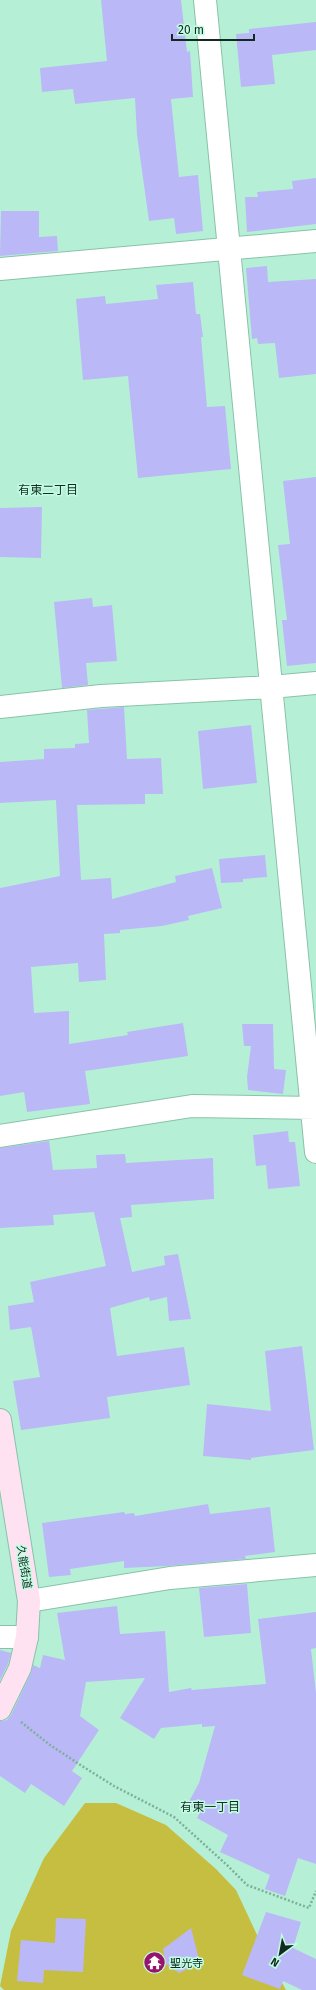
<svg xmlns="http://www.w3.org/2000/svg" width="316" height="1990" viewBox="0 0 316 1990" font-family="'Fira Sans','Noto Sans JP',sans-serif">
<style>
.green{fill:#c6be40}
.building{fill:#bbb8f7}
.lines{fill:none;stroke-linecap:round;stroke-linejoin:round}
.minor-casing{stroke:#89c2aa;stroke-width:24}
.secondary-casing{stroke:#89c2aa;stroke-width:24}
.path{stroke:#7fae9a;stroke-width:2.5;stroke-dasharray:2 2;stroke-linecap:butt}
.minor{stroke:#fff;stroke-width:22}
.secondary{stroke:#fee2f2;stroke-width:22}
.labels{text-anchor:middle;dominant-baseline:central;stroke-width:3;stroke-linejoin:round;paint-order:stroke}
.street-label{font-size:11px;fill:#122a20;stroke:#c2fde3}
.poi-label{font-size:11px;fill:#122a20;stroke:#c2fde3;text-anchor:start}
.neighbourhood-label{font-size:12px;fill:#122a20;stroke:#c2fde3}
</style>
<rect width="100%" height="100%" fill="#b5f0d6"/>
<!-- green -->
<path class="green" d="M85 1803H116L166 1825 216 1869 236 1890 266 1954 286 1990H4L0 1986 11 1931 44 1858Z"/>
<!-- building -->
<path class="building" d="M101 0H181L187 52 190 51 193 97 171 99 179 177 198 175 203 231 176 234 174 218 149 221 137 135 135 98 75 104 73 89 42 92 40 68 107 61Z
M316 22V50L272 55 275 84 241 87 236 34 249 33V29Z
M316 178V224L247 232 245 197H258L257 192 293 189 292 181Z
M1 211H39V237L57 236 58 251 0 256Z
M267 266 268 282 316 279V374L279 378 275 343 258 344 257 338 252 339 246 268Z
M193 282 196 314H200L203 337H201L207 407 225 406 231 469 138 478 128 376 83 380 76 299 105 296 106 304 158 299 156 285Z
M316 477V663L287 666 282 620H287L278 545 290 544 283 481Z
M42 507 41 558 0 557V508Z
M92 598 93 607 112 605 117 661 86 663 88 685 62 688 54 602Z
M124 707 127 759 161 758 163 794H145V804L77 805 81 880 111 878 112 899 176 882 175 876 212 868 222 908 188 916 189 920 162 926 120 930V933L104 934 106 980 79 982 78 963 31 967 34 1013 69 1011V1044L128 1035 127 1032 183 1023 188 1056 85 1071 90 1104 27 1112 24 1092 0 1096V888L60 876 56 800 0 803V762L44 759V749L75 748V744L89 743 87 710Z
M251 725 257 783 203 789 198 731Z
M265 855 267 877 243 879V882L221 883 219 859Z
M242 1024H273L274 1069 286 1070 283 1094 248 1090 247 1077 251 1046H244Z
M288 1131 289 1142H295L300 1186 268 1189 266 1165 256 1166 253 1135Z
M49 1141 53 1170 97 1168 96 1155 125 1154 126 1163 213 1158 214 1199 131 1205 132 1217 120 1218 132 1272 165 1265 164 1256 178 1254 191 1319 169 1321 167 1297 150 1301 149 1297 110 1308 117 1356 184 1347 190 1385 107 1397 110 1418 21 1430 13 1381 40 1377 31 1327 10 1330 8 1306 34 1302 30 1282 106 1266 94 1212 53 1215 54 1225 0 1228V1148Z
M302 1346 314 1450 251 1458V1460L203 1456 207 1404 271 1411 265 1351Z
M208 1504 210 1514 270 1507 275 1552 245 1556 246 1559 167 1566 124 1568V1561L70 1569 71 1575 49 1577 42 1523 124 1512 125 1514 134 1513 135 1516Z
M247 1584 251 1633 204 1637 199 1588Z
M117 1606 120 1634 165 1631 169 1692 191 1688 192 1690 266 1684 258 1619 316 1612V1648L311 1649 316 1693V1864L298 1858 285 1896 265 1889 270 1875 220 1852 228 1835 197 1818 200 1812 187 1805 199 1783 215 1726 202 1727V1724L161 1728 154 1739 120 1718 145 1678 86 1682 80 1716 99 1730 72 1771 82 1778 64 1806 31 1784 25 1793 0 1776V1721L7 1720 11 1715 31 1673 33 1665 40 1668 43 1655 65 1660 57 1613Z
M0 1650 11 1653 8 1664 0 1680Z
M266 1912 301 1922 293 1948 316 1959V1990H302L283 1981 280 1989 242 1975Z
M56 1918 86 1919 83 1972 44 1970 43 1983 17 1981 21 1940 55 1943Z
M191 1928 200 1963 179 1973 166 1964 163 1949Z"/>
<g class="lines">
<defs>
<path id="minor" d="M205 0 316 1152
M0 269 316 241
M0 707 101 696 271 687 316 683
M0 1136 192 1106 316 1108
M29 1601 170 1578 316 1565
M0 1637H27"/>
<path id="secondary" d="M0 1420 29 1601 27 1637 20 1668 0 1709"/>
</defs>
<!-- minor casing -->
<use href="#minor" class="minor-casing"/>
<!-- secondary casing -->
<use href="#secondary" class="secondary-casing"/>
<!-- path -->
<path class="path" d="M21 1722 50 1745 82 1766 114 1786 174 1817 228 1866 247 1885 309 1908 316 1891"/>
<!-- minor -->
<use href="#minor" class="minor"/>
<!-- secondary -->
<use href="#secondary" class="secondary"/>
</g>
<!-- icons -->
<defs>
<symbol id="temple-disc" viewBox="-11 -11 22 22"><circle r="9.5" fill="#96146c" stroke="#c2fde3"/><path d="M0-6L5-2H3V0L6.5 2.5H4V6H1.5V3h-3V6H-4V2.5H-6.5L-3 0V-2H-5Z" fill="#fff"/></symbol>
</defs>
<g fill-rule="evenodd">
<use href="#temple-disc" x="142" y="1950" width="25" height="25"/>
</g>
<g class="labels">
<!-- street labels -->
<g class="street-label">
<text transform="translate(24 1567) rotate(81)">久能街道</text>
</g>
<!-- poi labels -->
<g class="poi-label">
<text x="170" y="1963">聖光寺</text>
</g>
<!-- neighbourhood labels -->
<g class="neighbourhood-label">
<text x="48" y="490">有東二丁目</text>
<text x="210" y="1807">有東一丁目</text>
</g>
</g>
<!-- north arrow -->
<g transform="translate(280 1954) rotate(212)" stroke="#c2fde3" stroke-width="3" paint-order="stroke">
<path d="M0-3L7 15L0 10L-7 15Z" fill="#122a20"/>
<text y="-6" font-size="11" font-weight="bold" text-anchor="middle" fill="#122a20">N</text>
</g>
<!-- scale -->
<path d="M172 34v6h82v-6" fill="none" stroke="#122a20" stroke-width="2"/>
<text x="178" y="34" font-size="12" fill="#122a20" stroke="#c2fde3" stroke-width="3" paint-order="stroke">20 m</text>
</svg>
